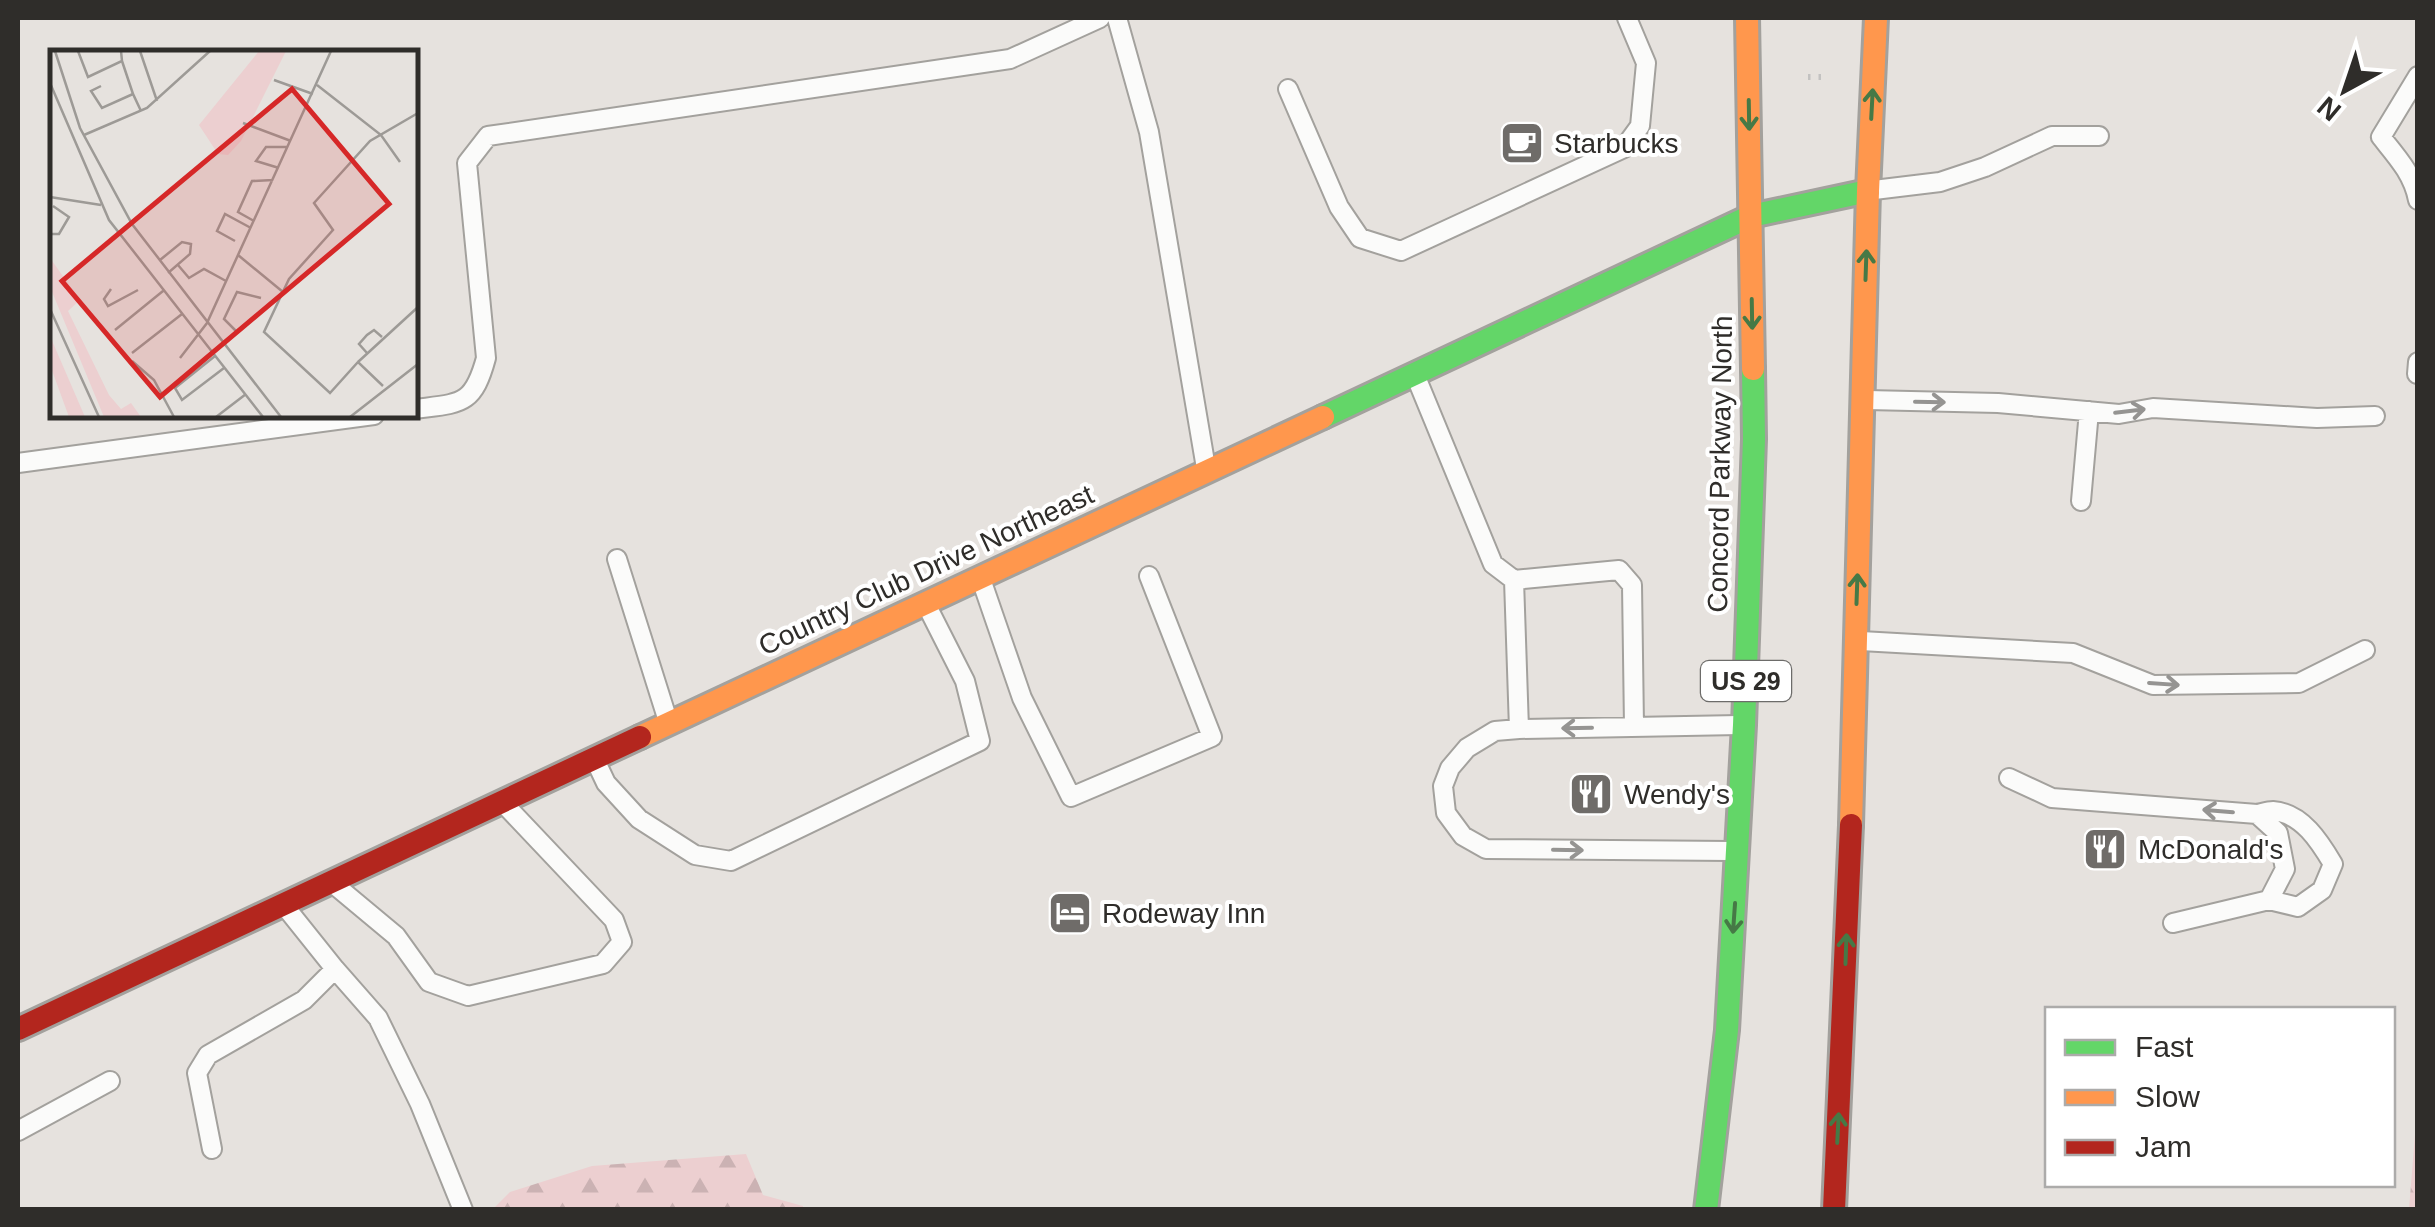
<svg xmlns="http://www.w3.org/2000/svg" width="2435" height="1227" font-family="Arial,sans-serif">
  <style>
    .forest { fill: url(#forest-firs) }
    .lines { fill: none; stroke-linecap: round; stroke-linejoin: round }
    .lane-casing { stroke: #a3a19d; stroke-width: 22 }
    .fast-casing { stroke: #a3a19d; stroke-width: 28 }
    .slow-casing { stroke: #a3a19d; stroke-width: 28 }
    .jam-casing { stroke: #a3a19d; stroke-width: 28 }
    .path { stroke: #c3c2c1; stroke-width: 6; stroke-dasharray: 2.5 8; stroke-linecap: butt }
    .lane { stroke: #fbfbfa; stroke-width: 18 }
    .fast { stroke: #63d668; stroke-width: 22 }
    .slow { stroke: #ff974d; stroke-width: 22 }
    .jam { stroke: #b3261e; stroke-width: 22 }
    .oneway { stroke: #467946 }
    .oneway2 { stroke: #959492 }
    .labels { text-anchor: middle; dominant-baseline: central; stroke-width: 8; stroke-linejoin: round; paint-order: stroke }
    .shield { fill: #fff; stroke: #6d6c6a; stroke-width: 2.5 }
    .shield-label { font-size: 25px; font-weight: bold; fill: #2f2d2a }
    .poi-label { font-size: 28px; fill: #2f2d2a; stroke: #fff; text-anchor: start }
    .street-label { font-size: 28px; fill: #2f2d2a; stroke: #fff }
    .inset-road { fill: none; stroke: #9d9a96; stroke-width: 2.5 }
    .view { fill: #d62828; fill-opacity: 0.15; stroke: #d62828; stroke-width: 5 }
    .inset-edge { fill: none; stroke: #2f2d2a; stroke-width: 5 }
  </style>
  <defs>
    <pattern id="forest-firs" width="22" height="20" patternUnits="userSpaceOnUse" patternTransform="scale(2.5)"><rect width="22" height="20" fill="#eccfd0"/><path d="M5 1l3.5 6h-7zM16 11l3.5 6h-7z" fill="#cbb2b3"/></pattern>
  </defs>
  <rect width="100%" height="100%" fill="#e6e2de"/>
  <path class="forest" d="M2417,1110V1209H2409Z
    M746,1154L763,1195L803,1206V1209H493L510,1192L592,1166Z"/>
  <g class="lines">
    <g class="lane-casing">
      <path id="lane" d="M1117,18L1149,132L1206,468
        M2418,76L2381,137C2397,157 2413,174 2418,200
        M1288,89L1339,207L1360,238L1401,251L1624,148L1640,126L1646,63L1627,18
        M1874,190L1940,182L1985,167L2052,136H2099
        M2417,374L2418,362
        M1416,377L1493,564L1514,580L1619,570L1632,585L1634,726
        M1867,400L1998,403L2119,414L2153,408L2317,418L2375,416
        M415,409C461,403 473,406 486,358L467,163L488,136L1010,59L1100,18
        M18,463L374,415
        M2081,501L2089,411
        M617,559L668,721
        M1514,580L1519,729
        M982,582L1022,698L1071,797L1212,737L1149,576
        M1861,641L2073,653L2153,685L2299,683L2365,650
        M597,764L606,783L639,819L695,855L731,861L980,741L965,681L928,608
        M2009,778L2052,798L2257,814L2278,833L2285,869L2269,900L2173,923
        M2257,814C2262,813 2268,811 2273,811C2302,813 2320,842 2333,864L2322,890L2298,907L2269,900
        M1730,851L1486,849L1463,836L1446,813L1443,786L1450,768L1467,748L1495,731L1519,729L1739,725
        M336,886L396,936L429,982L468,996L603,964L622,942L614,920L506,806
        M287,909L335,969L378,1018L420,1104L463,1210
        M18,1131L110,1081
        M212,1149L197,1073L208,1055L304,1000L335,969"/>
    </g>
    <g class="fast-casing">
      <path id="fast" d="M1323,417L1751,216L1868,191
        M1706,1210L1727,1030L1744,725L1754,439L1753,369"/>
    </g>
    <g class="slow-casing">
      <path id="slow" d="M1747,18L1753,369
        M640,737L1323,417
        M1851,825L1868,191L1876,18"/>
    </g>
    <g class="jam-casing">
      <path id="jam" d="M18,1029L640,737
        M1834,1210L1851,825"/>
    </g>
    <path class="path" d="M1808,77H1826"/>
    <use href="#lane" class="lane"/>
    <use href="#fast" class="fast"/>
    <use href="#slow" class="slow"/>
    <use href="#jam" class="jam"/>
  </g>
  <defs><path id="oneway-shaft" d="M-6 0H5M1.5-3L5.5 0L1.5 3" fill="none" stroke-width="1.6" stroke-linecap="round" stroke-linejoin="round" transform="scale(2.5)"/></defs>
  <g class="oneway">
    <use href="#oneway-shaft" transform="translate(1872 104) rotate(-87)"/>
    <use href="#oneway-shaft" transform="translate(1749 115) rotate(89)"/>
    <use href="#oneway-shaft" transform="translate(1866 265) rotate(-88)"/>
    <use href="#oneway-shaft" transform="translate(1752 314) rotate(89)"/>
    <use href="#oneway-shaft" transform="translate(1857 589) rotate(-88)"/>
    <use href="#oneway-shaft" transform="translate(1734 918) rotate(94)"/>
    <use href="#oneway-shaft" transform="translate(1846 949) rotate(-88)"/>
    <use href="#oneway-shaft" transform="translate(1838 1128) rotate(-87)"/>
  </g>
  <g class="oneway2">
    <use href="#oneway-shaft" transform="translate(1930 402) rotate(1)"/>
    <use href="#oneway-shaft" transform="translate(2130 411) rotate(-7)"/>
    <use href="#oneway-shaft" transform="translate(2164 684) rotate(4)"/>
    <use href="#oneway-shaft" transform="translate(1577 728) rotate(179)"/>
    <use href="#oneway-shaft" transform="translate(2218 811) rotate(-175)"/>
    <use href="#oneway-shaft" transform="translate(1568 850) rotate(1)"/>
  </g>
  <defs>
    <g id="cafe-square" transform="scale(2.25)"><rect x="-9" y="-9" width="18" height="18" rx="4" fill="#6f6c69" stroke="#fff"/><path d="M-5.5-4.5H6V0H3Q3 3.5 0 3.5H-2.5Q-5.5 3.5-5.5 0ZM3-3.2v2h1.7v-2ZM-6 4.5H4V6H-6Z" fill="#fff"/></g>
    <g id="restaurant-square" transform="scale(2.25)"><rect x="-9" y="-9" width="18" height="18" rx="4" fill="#6f6c69" stroke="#fff"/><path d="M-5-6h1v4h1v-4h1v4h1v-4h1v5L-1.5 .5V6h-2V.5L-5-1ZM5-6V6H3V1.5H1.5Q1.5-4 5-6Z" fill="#fff"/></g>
    <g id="hotel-square" transform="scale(2.25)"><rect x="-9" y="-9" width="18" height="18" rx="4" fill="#6f6c69" stroke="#fff"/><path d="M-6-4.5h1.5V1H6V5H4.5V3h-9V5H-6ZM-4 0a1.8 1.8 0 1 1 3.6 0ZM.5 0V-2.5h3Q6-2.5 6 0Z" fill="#fff"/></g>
  </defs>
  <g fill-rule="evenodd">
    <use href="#cafe-square" x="1522" y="143"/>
    <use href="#restaurant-square" x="1591" y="794"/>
    <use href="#restaurant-square" x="2105" y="849"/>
    <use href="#hotel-square" x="1070" y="913"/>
  </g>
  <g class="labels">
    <rect class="shield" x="1701" y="661" width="90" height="40" rx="8"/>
    <g class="shield-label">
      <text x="1746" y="681">US 29</text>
    </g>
    <g class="poi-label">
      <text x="1554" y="143">Starbucks</text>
      <text x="1624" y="794">Wendy's</text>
      <text x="2138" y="849">McDonald's</text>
      <text x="1102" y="913">Rodeway Inn</text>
    </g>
    <g class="street-label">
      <text transform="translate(1720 464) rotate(-89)">Concord Parkway North</text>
      <text transform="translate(926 570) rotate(-25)">Country Club Drive Northeast</text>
    </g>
  </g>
  <g transform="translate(50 50)">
    <rect width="368" height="368" fill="#e6e2de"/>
    <path d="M0,286L35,367H19L0,315Z" fill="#eccfd0"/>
    <path d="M209,1H236L191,91L178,105L168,104L149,75ZM0,208L30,250L18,261L59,345L71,359L81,353L91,367H54L0,237Z" fill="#eccfd0"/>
    <path class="inset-road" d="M5,1L30,78L82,174L231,367M28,1L38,27L72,11L71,1M90,1L107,51M72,11L83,44M224,30L263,44M0,33L59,170L213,367M267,35L331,85L350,112M51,36L41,41L52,58L83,44L91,61M193,73L241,91M34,85L97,58L160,1M229,118L206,111L216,97H238M0,147L51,155M204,171L188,162L202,131L223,130M0,184H9L19,167L3,156M185,191L167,181L175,164L201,178M188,205L233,242M110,210L132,192L141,194L140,204L118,223M128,215L139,228L154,219L176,231M61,239L54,249L58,256L88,240M0,259L49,367M65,280L113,241M188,283L174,269L187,242L211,248M82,303L132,264M317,303L309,294L317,285L324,280L332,287M165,306L125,338L132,350L174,318M130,308L157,273L281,1M82,311L104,330L124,367M308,312L368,257M333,336L308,312L280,343L214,282L239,229L283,180L264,153L320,91L368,63M166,367L196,344M300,367L368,314"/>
    <path class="view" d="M242,39L339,154L110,347L12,231Z"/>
    <rect width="368" height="368" class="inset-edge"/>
  </g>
  <rect width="2435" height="1227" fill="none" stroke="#2f2d2a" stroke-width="40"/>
  <rect x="2045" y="1007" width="350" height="180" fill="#ffffff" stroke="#acabaa" stroke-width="2.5"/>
  <rect x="2065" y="1040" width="50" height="15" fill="#63d668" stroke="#acabaa" stroke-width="2.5"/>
  <text x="2135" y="1057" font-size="30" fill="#2f2d2a">Fast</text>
  <rect x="2065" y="1090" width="50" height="15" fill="#ff974d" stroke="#acabaa" stroke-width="2.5"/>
  <text x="2135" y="1107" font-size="30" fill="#2f2d2a">Slow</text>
  <rect x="2065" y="1140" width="50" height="15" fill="#b3261e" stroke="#acabaa" stroke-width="2.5"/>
  <text x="2135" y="1157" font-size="30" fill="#2f2d2a">Jam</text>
  <g transform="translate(2345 90) rotate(220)" stroke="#ffffff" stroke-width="8" paint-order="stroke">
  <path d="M0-8L18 38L0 25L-18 38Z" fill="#2f2d2a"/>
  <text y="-15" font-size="28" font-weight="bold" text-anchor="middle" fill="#2f2d2a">N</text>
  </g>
</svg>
